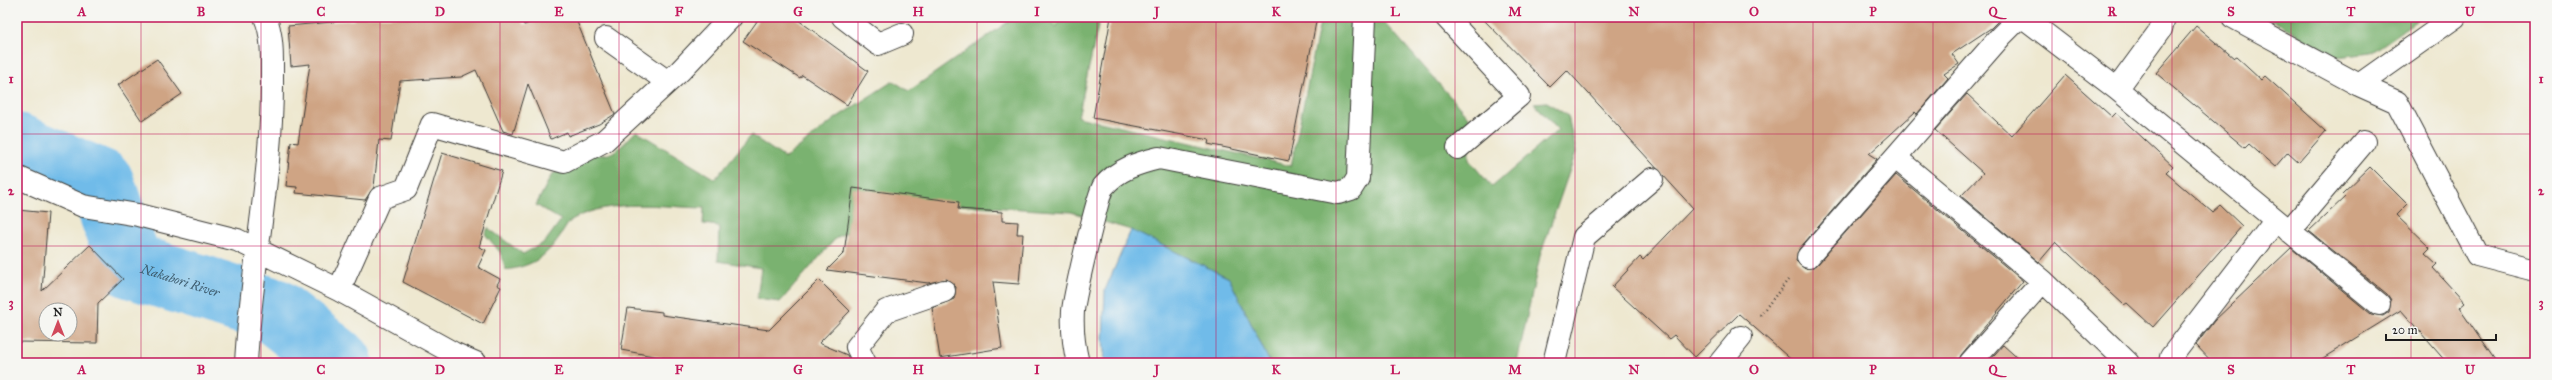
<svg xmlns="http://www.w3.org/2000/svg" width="2552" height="380" font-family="'IM FELL Great Primer',serif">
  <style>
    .green { fill: #98cf81; stroke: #5a764e }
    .forest { fill: #7ab26f; stroke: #4b6746 }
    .water { fill: #70bbe9; stroke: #466c82 }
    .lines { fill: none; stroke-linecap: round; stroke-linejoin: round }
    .river { stroke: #70bbe9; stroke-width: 66 }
    .building { fill: #cfa484; fill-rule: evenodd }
    .service-casing { stroke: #3c3b37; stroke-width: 24 }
    .minor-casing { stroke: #3c3b37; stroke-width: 24 }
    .path { stroke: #3c3b37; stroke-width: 2.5; stroke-dasharray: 1 3; stroke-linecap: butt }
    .service { stroke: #fff; stroke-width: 22 }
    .minor { stroke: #fff; stroke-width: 22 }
    .grid { fill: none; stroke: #c2185b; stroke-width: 1; stroke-opacity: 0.55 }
    .labels { text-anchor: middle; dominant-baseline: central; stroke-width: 4; stroke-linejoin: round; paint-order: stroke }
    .water-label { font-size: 13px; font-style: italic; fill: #3e5c6e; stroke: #f6f6f2 }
    .neatline { fill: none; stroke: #c2185b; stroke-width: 1.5 }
    .grid-label { font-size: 13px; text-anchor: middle; font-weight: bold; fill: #c2185b }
  </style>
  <rect width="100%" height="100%" fill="#f6f6f2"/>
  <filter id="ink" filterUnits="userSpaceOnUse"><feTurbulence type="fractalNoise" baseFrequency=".025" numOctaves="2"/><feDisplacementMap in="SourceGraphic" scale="8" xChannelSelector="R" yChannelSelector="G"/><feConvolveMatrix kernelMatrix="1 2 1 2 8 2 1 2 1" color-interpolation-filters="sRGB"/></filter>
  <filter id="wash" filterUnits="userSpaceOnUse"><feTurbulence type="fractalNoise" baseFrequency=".012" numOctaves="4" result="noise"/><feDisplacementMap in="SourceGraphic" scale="16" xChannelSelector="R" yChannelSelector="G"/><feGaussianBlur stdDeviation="0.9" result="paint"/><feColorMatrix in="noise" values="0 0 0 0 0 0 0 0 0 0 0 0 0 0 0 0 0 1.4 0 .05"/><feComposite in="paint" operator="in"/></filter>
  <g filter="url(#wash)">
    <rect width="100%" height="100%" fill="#eee8d0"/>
    <path class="green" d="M1041,17H1056L1061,22L1056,29Z"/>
    <path class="forest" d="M1015,17H1041L1056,28L1064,17H1100L1078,117L1291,166L1321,17H1380L1468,117L1469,160L1492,187L1558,130L1534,103L1547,102L1568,116L1576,152L1540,256L1517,363H1270L1229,278L1131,230L1071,212L957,205L858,226L836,238L780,302L757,299L761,268L718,261L719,226L703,224L704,208C663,207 611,198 573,219C568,222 564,231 560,236C545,258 532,266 506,270L500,252L485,234L488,228L523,254L545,242L561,220L536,205L551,176L582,151C611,161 617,151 636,131L715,179L751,135L785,158L836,118L893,81L909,91Z
      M2267,17H2423L2371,53L2338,57Z"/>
    <path class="water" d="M1131,230L1229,278L1270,363H1105L1103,340L1105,290Z"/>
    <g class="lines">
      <path class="river" id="s1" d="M17,146L101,182L130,265L274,311L340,363"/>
    </g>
    <g id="blocks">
      <path class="building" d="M354,17H520L524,25L546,17H575L615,114L599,124L568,136L567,132L551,139L528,84L513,134L503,131L476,70L461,77L400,81L391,141L379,140L374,187L365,200L296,193L297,187L286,186L291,142L298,143L310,64L291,66L288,26L354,20Z
        M760,17H794L868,71L847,105L802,75L800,78L743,41Z
        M1111,17H1317L1289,161L1208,144L1209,140L1093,118Z
        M1481,17H2002L1991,28L1952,54L1959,64L1944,74L1948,78L1917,114L1915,112L1869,154L1877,159L1799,249L1796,261L1805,269L1817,265L1896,175L2023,281L1961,355L1958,363H1795L1739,314L1695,357L1674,335L1669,339L1612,287L1640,257L1643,260L1693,208L1567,70L1550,87Z
        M2196,26L2234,58L2236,57L2261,80L2265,76L2326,131L2299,162L2288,152L2275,167L2249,144L2245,148L2156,73Z
        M157,59L182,94L142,121L118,85Z
        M2065,75L2112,117L2116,113L2173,166L2166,173L2212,212L2220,205L2242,226L2153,327L2127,303L2124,305L2056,242L2039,262L1961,196L1983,173L1935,130L1967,94L2012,136Z
        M442,153L502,171L479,247L486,250L478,267L500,279L497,285L501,287L483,324L403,282Z
        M2370,167L2407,204L2396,215L2430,248L2425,253L2437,264L2433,268L2465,303L2459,308L2497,363H2447L2401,310L2315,363H2213L2196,345L2214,321L2291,248L2371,314L2383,316L2389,312L2391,300L2387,294L2309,231L2345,197L2342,194Z
        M853,188L959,202L958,209L1002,212V221L1018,222L1017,234H1023L1019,284L993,282L1002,348L940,358L932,308L954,299L956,287L947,279L928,283L827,270L844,253Z
        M17,210L48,213L42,291L90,245L123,279L98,303L97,343L17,342ZM46,310H70V334H46Z
        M819,280L850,311L819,343L847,355L851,363H691L621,350L628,308L662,312V315L769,330Z
        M2003,345L2023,363H1987Z"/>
    </g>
  </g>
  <g filter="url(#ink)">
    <use href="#blocks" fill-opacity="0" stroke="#3c3b37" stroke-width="1"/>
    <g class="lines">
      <g class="service-casing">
        <path id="service" d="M1446,17L1519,96L1458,148
          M865,363L857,347L886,311L944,291
          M1078,363C1074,347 1072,328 1073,311C1074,298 1098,193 1103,187C1118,169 1138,163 1159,158L1338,193L1351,189L1358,178L1365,17"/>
      </g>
      <g class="minor-casing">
        <path id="minor" d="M843,17L878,44L902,34
          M2023,17L2117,89
          M2164,17L2161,29L2117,89L2276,220L2171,357L2170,363
          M2233,17L2359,85L2397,102L2477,255L2531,269L2535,267
          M606,38L668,82
          M2359,85L2455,17
          M1896,158L2043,281L2128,363
          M17,177L83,206L138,215L237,240L339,290L453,353L476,363
          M2276,220L2379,304
          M2289,231L2364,142
          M1808,257L2001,36L2020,17
          M339,290L380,198L406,189L432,124L564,162L604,141L680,71L731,17
          M246,363C251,267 273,173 272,77C272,58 273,35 265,17
          M1554,363L1584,237L1652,179
          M1720,363L1741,337
          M1970,363L2043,281"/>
      </g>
      <path class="path" d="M1760,315L1788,280"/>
      <use href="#service" class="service"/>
      <use href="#minor" class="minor"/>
    </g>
  </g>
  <path class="grid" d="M141,17V363M261,17V363M380,17V363M500,17V363M619,17V363M739,17V363M858,17V363M977,17V363M1097,17V363M1216,17V363M1336,17V363M1455,17V363M1575,17V363M1694,17V363M1813,17V363M1933,17V363M2052,17V363M2172,17V363M2291,17V363M2411,17V363M17,134H2535M17,246H2535"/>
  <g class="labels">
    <g class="water-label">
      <text stroke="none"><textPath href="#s1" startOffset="232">Nakabori River</textPath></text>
    </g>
  </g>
  <rect width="2552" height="380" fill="none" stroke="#f6f6f2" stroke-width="44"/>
  <g transform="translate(58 322)"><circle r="19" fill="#f6f6f2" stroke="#9f9f9c"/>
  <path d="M0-3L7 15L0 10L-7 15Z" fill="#d1495b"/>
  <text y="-6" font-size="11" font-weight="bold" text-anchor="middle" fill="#1c1c1c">N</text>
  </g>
  <path d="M2386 334v6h110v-6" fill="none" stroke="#1c1c1c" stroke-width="2"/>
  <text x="2392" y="334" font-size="12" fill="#1c1c1c" stroke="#f6f6f2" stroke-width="3" paint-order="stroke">20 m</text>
  <rect x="22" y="22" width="2508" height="336" class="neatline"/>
  <g class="grid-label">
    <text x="82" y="16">A</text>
    <text x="201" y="16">B</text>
    <text x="321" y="16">C</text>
    <text x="440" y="16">D</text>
    <text x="559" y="16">E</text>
    <text x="679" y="16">F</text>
    <text x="798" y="16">G</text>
    <text x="918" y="16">H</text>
    <text x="1037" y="16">I</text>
    <text x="1157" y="16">J</text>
    <text x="1276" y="16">K</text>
    <text x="1395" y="16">L</text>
    <text x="1515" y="16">M</text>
    <text x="1634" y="16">N</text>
    <text x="1754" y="16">O</text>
    <text x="1873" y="16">P</text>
    <text x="1993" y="16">Q</text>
    <text x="2112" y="16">R</text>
    <text x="2231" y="16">S</text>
    <text x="2351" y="16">T</text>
    <text x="2470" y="16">U</text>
    <text x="11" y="83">1</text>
    <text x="2541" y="83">1</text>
    <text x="11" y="195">2</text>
    <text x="2541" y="195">2</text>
    <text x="11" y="307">3</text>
    <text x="2541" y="307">3</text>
    <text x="82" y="374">A</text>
    <text x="201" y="374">B</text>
    <text x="321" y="374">C</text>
    <text x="440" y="374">D</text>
    <text x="559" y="374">E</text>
    <text x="679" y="374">F</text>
    <text x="798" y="374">G</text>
    <text x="918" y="374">H</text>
    <text x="1037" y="374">I</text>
    <text x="1157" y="374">J</text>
    <text x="1276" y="374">K</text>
    <text x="1395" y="374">L</text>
    <text x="1515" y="374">M</text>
    <text x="1634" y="374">N</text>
    <text x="1754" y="374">O</text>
    <text x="1873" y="374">P</text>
    <text x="1993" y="374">Q</text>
    <text x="2112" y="374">R</text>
    <text x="2231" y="374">S</text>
    <text x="2351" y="374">T</text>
    <text x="2470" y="374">U</text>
  </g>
</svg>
